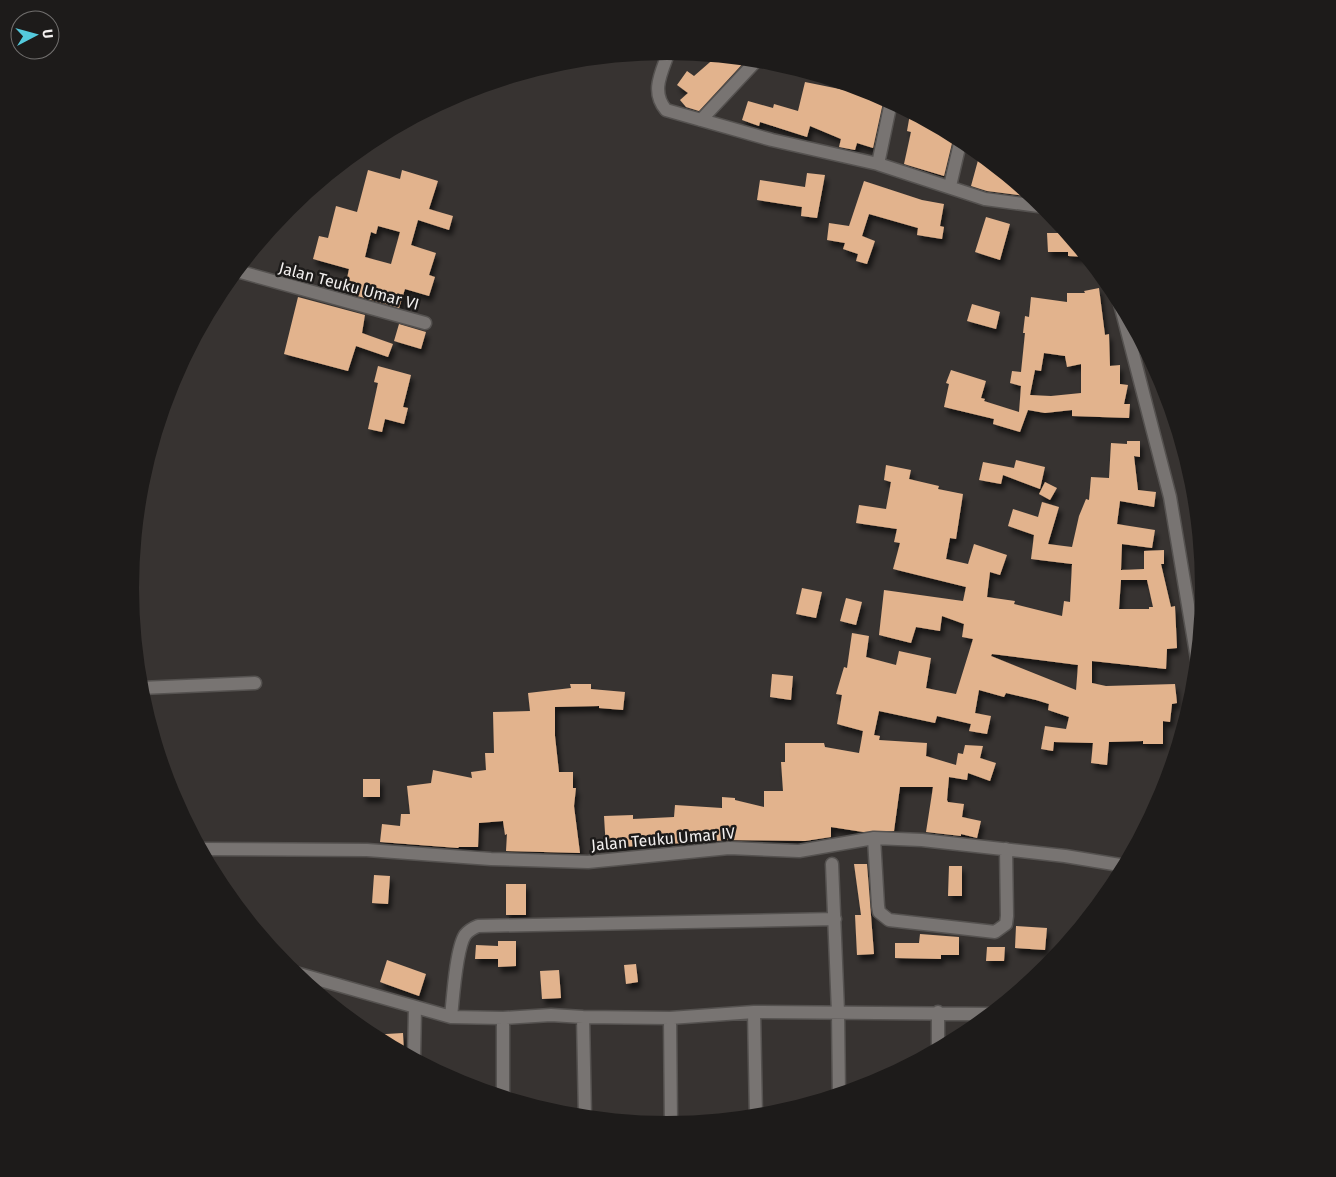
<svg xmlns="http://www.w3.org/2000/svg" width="1336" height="1177" font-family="'Fira Sans',sans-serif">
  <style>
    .building { fill: #e2b38d; fill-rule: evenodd; filter: url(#shadow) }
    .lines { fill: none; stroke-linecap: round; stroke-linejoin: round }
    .street-casing { stroke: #555250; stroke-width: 15 }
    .street { stroke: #787472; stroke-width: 12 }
    .labels { text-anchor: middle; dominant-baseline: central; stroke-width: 5; stroke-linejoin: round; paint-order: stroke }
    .street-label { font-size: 16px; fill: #f2efee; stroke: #1d1b1a }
  </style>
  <defs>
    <filter id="shadow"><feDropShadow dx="3" dy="5.5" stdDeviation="2.5" flood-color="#0009"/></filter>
  </defs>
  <rect width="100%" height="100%" fill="#373331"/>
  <path class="building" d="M717,56L747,59L699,111L686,107L680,100L688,93L677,85L687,71L694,76Z
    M805,82L884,98L873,148L857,143L855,150L839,147L841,139L810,126L807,137L760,122L759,126L742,120L748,101L773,108L774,104L798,111Z
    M910,114L916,115L954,135L944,176L904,164L911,132L907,131Z
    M980,153L1006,174L1034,197L987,191L971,186Z
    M368,170L400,179L402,170L438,181L429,209L453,216L449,230L418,220L411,245L436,253L429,275L435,277L429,296L405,289L399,308L344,292L349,269L313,259L319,236L328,238L336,206L357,212ZM378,226L400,232L391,264L365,257L371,232L376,234Z
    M807,173L825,175L817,218L801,216L802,207L757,200L760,180L805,187Z
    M864,181L922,200L944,204L940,226L944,227L942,239L917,235L918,228L869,214L862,236L875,241L867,264L856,261L858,254L843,249L845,243L827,240L829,223L849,226Z
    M986,217L1010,224L1000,260L975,252Z
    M1047,233H1065V237H1069V234L1088,257L1068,256V252H1048Z
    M1099,288L1105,335L1109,334L1110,366L1120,365V384L1128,385L1124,404H1130L1129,418L1072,416V410L1045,413L1028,410L1020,432L993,424L994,419L944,407L949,384L946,383L951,370L986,381L981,398L985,399L984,401L1019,412L1021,386L1010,383L1012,371L1021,372L1025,333H1023L1025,316L1029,317L1031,297L1067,302V293H1085L1084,291ZM1044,353L1065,356L1067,367L1081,364V393L1051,396L1030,395L1035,370L1041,371Z
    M298,297L365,315L362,333L393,344L388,357L356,346L348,371L284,354Z
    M972,304L1000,312L996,329L967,321Z
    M399,324L426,332L421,349L394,341Z
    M378,366L411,375L403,407L408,408L404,424L385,419L382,432L368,429L378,383L374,382Z
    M1127,441H1140V457L1134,456L1138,490L1156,492L1154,507L1120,501L1117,524L1155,530L1152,548L1122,544L1121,570L1144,569V551L1164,550V564H1161L1171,607L1175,606L1177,648L1167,649L1166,669L1092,661V683L1106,686L1175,684L1177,703L1172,704L1170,722L1163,721V744H1143V741L1109,742L1107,765L1091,763L1093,743L1054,742L1053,751L1041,749L1045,726L1066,729L1069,717L1048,710L1049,704L1036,700L1006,693L1004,697L979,690L975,713L991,716L987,734L969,731L971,724L937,716L935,723L879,711L874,735L880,736L879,740L927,743L926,756L956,765L958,753L963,754L965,745L983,746L980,758L996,763L990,781L968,773L967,780L949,777L947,800L948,802L964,804L962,817L981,821L977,838L961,834V836L926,832L933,787H900L894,831L863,832L831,827V837L805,841L728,840L606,848L604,816L633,815V819L674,817L675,805L722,808V797L735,798V800L764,807V791H783L781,762H785V743H824L825,747L859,753L863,731L837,724L842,695L836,694L844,667L847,668L852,633L869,636L866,657L896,665L899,651L931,658L926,688L956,694L973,639L962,637L964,624L942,616L940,631L916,627L911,643L879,635L884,590L963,601L966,587L893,569L900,543L894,542L897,529L856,523L859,505L886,509L891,482L884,480L886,465L911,470L909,479L939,486L938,489L963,494L956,539L950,538L946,559L968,564L974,544L1007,555L1000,575L990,572L987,597L1015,601L1014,604L1062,616L1064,601L1070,602L1072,564L1031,559L1034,535L1008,526L1013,509L1038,517L1042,502L1059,507L1048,544L1072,547L1079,516L1086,499L1089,500L1091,477L1109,478L1111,443L1127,444ZM1121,580H1147L1153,607H1149V609H1119ZM992,654L1078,665L1076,690L991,656Z
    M1016,460L1045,467L1040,489L1003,475L1001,484L979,480L983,462L1014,468Z
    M1045,482L1057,488L1050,500L1039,494Z
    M802,588L822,592L816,618L796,614Z
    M846,598L862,602L856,625L840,621Z
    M772,674L793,676L791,700L770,697Z
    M570,684H591V689L625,692L623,710L599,708V706L555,707V736L559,772H573V788H576L574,806L580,853L506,851L507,834L505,835L503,821L479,823L478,847H459L458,848L380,842L382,824L400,826L401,814H410L407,786L431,783L433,770L472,778L471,772L486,770L485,753H494L493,712L530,711L528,693L571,688Z
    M363,779H380V797H363Z
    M854,864H867L874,954L857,955L855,915H861Z
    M949,866H962V896H948Z
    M374,875L390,876L388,904L372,903Z
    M506,884H526V915H506Z
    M1016,926L1047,928L1045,950L1015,948Z
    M920,934L959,937V955H941V959L895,958V943H919Z
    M498,941H516V966L498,967V959H475L476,945L498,946Z
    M987,947H1005L1004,961H986Z
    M387,960L426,974L419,996L380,982Z
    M636,964L638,982L626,984L624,965Z
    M559,970L561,998L542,999L540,971Z
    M403,1033L404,1054L369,1035Z"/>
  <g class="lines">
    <g class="street-casing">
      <path id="street" d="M669,51C662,72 650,91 666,110L772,140L878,164L985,199L1046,207
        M701,120L757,60
        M878,164L891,102
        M950,186L961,139
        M237,271L425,323
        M1118,296L1170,497L1198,665
        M141,688L255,683
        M874,838L878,906L879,912L889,920L995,932L1006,924L1007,916L1006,849
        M201,849L367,850L491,859L588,862L729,848L799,851L874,838L922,840L1065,856L1126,866
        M832,864L838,1012L839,1095
        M292,972L451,1017L503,1018L551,1015L583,1017L670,1018L754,1012L993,1014
        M754,1012L756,1117
        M451,1017C453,998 456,949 465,935C469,930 473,928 478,926L835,919
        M583,1017L585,1118
        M670,1018L671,1125
        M938,1051V1012
        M414,1059L415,1008
        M503,1097V1018"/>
    </g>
    <use href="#street" class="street"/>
  </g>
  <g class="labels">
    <g class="street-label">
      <text transform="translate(349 286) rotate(15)">Jalan Teuku Umar VI</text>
      <text transform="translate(663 839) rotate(-5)">Jalan Teuku Umar IV</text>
    </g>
  </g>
  <path d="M0 0H1336V1177H0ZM139 588a528 528 0 1 1 1056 0a528 528 0 1 1-1056 0Z" fill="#1d1b1a" fill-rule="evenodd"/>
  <g transform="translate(35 35) rotate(84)"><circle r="24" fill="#1d1b1a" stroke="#72706f"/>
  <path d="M0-4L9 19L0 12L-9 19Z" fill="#54cadd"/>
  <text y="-8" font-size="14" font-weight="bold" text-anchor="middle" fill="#f2efee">U</text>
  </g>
</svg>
